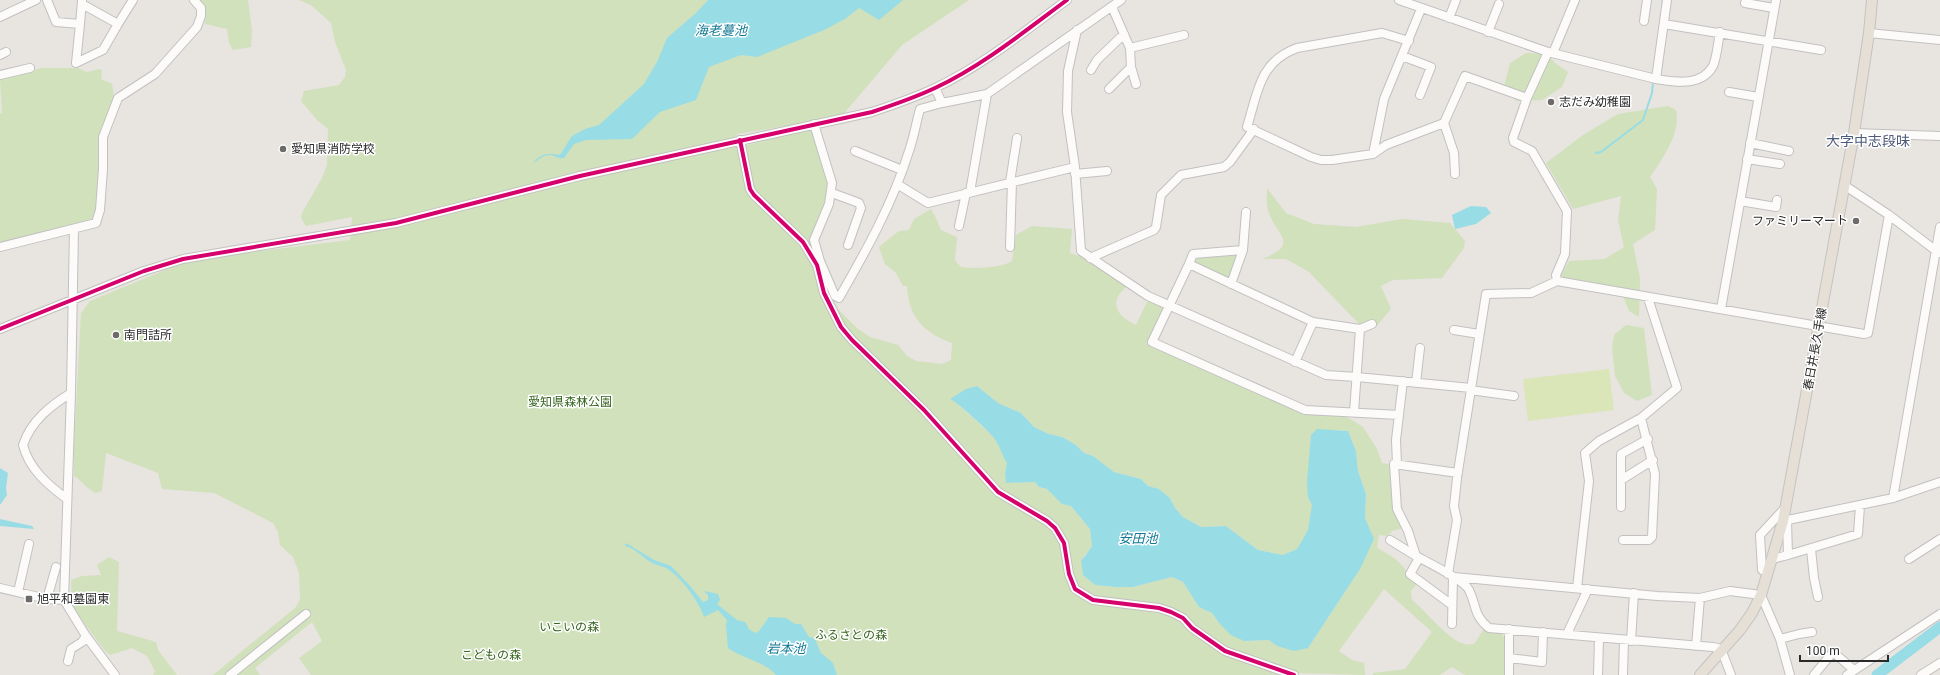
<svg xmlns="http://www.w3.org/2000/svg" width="1940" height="675" font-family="Roboto,'Noto Sans JP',sans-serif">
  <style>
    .green { fill: #d0e1bb; fill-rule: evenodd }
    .pitch { fill: #dae5b8 }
    .water { fill: #98dce6 }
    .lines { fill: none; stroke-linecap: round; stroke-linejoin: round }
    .stream { stroke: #98dce6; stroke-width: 2 }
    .river { stroke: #98dce6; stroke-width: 11 }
    .minor-casing { stroke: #c2c1c1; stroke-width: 10 }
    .major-casing { stroke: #c4c3c1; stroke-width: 12 }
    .minor { stroke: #fcfbfa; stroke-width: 8 }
    .major { stroke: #e5dfd5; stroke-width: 10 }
    .cycleway-casing { stroke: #fff; stroke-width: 6 }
    .cycleway { stroke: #d6006c; stroke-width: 4 }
    .poi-dot { fill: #6c6b6a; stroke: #fff; stroke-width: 1.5 }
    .labels { text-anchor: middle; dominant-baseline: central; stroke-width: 3; stroke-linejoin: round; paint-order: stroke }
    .poi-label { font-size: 12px; fill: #2a2a2a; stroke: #fff; text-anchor: start }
    .street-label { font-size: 12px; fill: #2a2a2a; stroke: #fff }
    .park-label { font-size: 12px; fill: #35641d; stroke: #fff }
    .water-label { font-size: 13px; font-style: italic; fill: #147994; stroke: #fff }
    .quarter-label { font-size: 14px; fill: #4d5a79; stroke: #fff }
  </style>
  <rect width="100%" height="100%" fill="#e8e4e0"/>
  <path class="green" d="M199,0H248L252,31L251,47L233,50L229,43L227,29L205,24C206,16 208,5 199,0Z
    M299,0H969L902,45L841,117L737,134V145L749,193L755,202L792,234L816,266L835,321L959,452L996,494L1045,522L1055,531L1063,550L1073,591L1126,608L1174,616L1225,654L1252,666L1281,675H311L299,658L322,641L312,622L255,668L260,675H213L295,608L300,600L299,573L293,557L280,545L278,532L273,523L214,493L162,489L158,473L106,453L102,491L96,493C85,488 84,482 74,476V445L81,313L90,301L182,263L220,256L350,240L352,217L306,226L301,218L302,213L322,178L327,165L328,129L318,121L301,101L304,91L339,85L345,77L346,70L335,42L331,23L311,5Z
    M1526,53L1547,54L1556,64L1568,72L1562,87L1542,100L1516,101L1504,86L1510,63Z
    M41,68H78L87,72L100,69L102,71L101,79L112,84L115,104L102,137L95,222L0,247V113L2,114L0,79Z
    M1668,106L1676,110C1681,133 1663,158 1650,177L1657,189L1655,230L1633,244L1640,278L1639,317L1629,311L1620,289L1560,278L1569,261L1605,259L1624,247L1618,220L1621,196L1573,209L1546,163L1583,135L1618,114Z
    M811,128L815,132L829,177L830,196L812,237L817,255L756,192L751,182L744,146Z
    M1267,188L1286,213L1314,224L1356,227L1402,219L1450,223L1465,241L1464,248L1442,278L1393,280L1381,286L1391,309L1376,327L1360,325L1309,272L1286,259H1262C1302,243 1275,236 1268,210C1266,203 1267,195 1267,188Z
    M931,209L936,218L941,230L957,237L955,260L961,267C974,269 1002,268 1012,261L1016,235L1032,226L1072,229L1070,253L1100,263L1124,278L1126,287C1108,303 1117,316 1136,325L1148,300L1163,306L1164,309L1149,343L1305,413L1345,416L1355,422L1363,427L1377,449L1382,463L1392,465L1403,528L1392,531L1388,536L1379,535L1377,547C1383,552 1388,554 1394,558C1404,565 1409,576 1416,585L1411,591L1412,600C1425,610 1450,642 1465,644C1467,645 1471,644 1474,644L1484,629L1501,632L1505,640L1506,675H1465L1452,667L1440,675H1373V673L1405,669L1432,632L1384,589L1339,651L1352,660L1364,663L1365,675L1298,673L1226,649L1199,630L1184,616L1096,597L1079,588L1076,582L1065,538L1005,494L842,324L828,297L823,273L837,308L858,329L870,337L898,345L907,356L916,361L942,364L951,360L952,343C924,333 908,317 907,286H903L896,273L885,264L879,247L899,231L909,230L914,219ZM977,386L998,403L1021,413L1034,427L1049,434L1062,437L1076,445L1084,453L1093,456L1114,472L1141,479L1148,486L1159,489L1170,498L1175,508L1183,517L1201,527L1226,526L1258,550L1283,555L1297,549L1308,530L1312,516V505L1308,497L1311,435L1336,430L1348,431L1356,451L1358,471L1366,494L1365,518L1374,540L1344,593L1308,648L1277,646L1269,640L1244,641L1219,623L1212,613L1199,607L1183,582L1172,577L1133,587H1116L1095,585L1083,575L1081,560L1092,546L1090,529L1071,506L1062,503L1047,489L1039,487L1035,482L1006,483L1005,474L1007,463L1002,450L993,436L952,399L956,395Z
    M1240,252L1230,277L1227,278L1193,263L1194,259Z
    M1626,325L1644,328L1652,395L1637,401L1624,393L1615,376L1612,348L1614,335Z
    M109,557L119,562L117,631L156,642L158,650L177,675H153L155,671L147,656L132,648L110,655L105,651L72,607L71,580L82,576L101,575L97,565Z"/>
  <path class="pitch" d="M1609,369L1614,410L1528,421L1523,379Z"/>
  <path class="water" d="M708,0H903L879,20L859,8L845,19L824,30L757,57L741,55L709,67L696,100L660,112L632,139L586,140L574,144L564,158C558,159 556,156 551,155C543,154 539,160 533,163C541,153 548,153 560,155L572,136L585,129L599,125L644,84L657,62L667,38L696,13Z
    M1471,206L1486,207L1491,213L1476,224L1455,229L1452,215Z
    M977,386L998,403L1021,413L1034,427L1049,434L1062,437L1076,445L1084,453L1093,456L1114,472L1141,479L1148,486L1159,489L1170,498L1175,508L1183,517L1201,527L1226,526L1258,550L1283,555L1297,549L1308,530L1312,505L1308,497L1307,482L1311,435L1317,429L1348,431L1356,451L1358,471L1366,494L1365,518L1374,539L1360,569L1308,648L1294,651L1277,646L1269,640L1244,641L1231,635L1219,623L1212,613L1199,607L1183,582L1172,577L1133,587H1116L1095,585L1083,575L1081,560L1085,556L1092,546L1090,529L1071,506L1062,504L1047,489L1039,487L1035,482L1006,483L1005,474L1007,463C1002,455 1000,446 994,438C990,432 955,400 950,399L966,389Z
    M0,468L8,473L6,488L7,495L0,505Z
    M0,519L32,526L34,529L0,526Z
    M626,543L654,560L671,566L690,586L703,602L708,600V595L704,591L718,594L720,600L717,604L737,620L745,622L749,629L755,633L759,631L769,617L786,618L795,624H801L809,637L815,639L821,653L833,663L837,675H776C764,661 743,659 728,648L726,625L727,620L718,610L704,617C699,602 681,576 666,568C660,565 654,565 649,561C641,556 635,548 625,546Z"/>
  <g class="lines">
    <path class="stream" d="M1662,8L1663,0
      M1596,153L1601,152L1643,120L1652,93L1653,82"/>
    <path class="river" d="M1877,675L1940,627"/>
    <g class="minor-casing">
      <path id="minor" d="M47,0L56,22L80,24L82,1
        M1399,0L1548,52L1656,79L1667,0
        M1745,3L1774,8
        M1112,7L1130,48L1131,67L1136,84
        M0,17L36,0
        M1449,18L1456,0
        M1644,21L1647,0
        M80,24L76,63L103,50L118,24L82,4
        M118,24L133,0
        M1664,24L1821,50
        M1077,30L1068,71L1067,112L1075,167L1081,251L1148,296L1326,375L1357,377L1471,388
        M1488,32L1499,4
        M1869,33L1940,40
        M1409,41L1382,33L1297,48C1259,62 1258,92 1247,127L1311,157L1321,160H1332L1373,154L1386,145L1444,123L1465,76L1527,98
        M1130,48L1184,35
        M1548,52L1527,98L1513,138L1514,142L1532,151L1567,211L1565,254L1556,275L1557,281
        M1553,53L1575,0
        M0,55L6,52
        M1402,56L1431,67L1420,95
        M1091,70L1097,60L1124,34
        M0,75L30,68
        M1656,79C1676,82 1701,87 1713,66C1717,57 1718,42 1720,32
        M935,88L942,103L987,94L1121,0
        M1109,89L1131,67
        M1729,92L1758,97
        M1444,123L1454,153L1455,174
        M814,124L832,183L829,204L814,240L820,261L835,296L839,298C866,251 893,203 909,151C914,137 916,123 920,109L942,103
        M1854,133L1940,136
        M740,140L750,189L754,195L803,242L817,265L824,293L841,327L852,340L924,410L998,492L1047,521L1055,528L1064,543L1069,574L1075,589L1093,600L1159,608L1171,612L1183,618L1192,628L1225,651L1294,675
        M1750,143L1789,151
        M855,151L902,170
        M1373,154L1384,99L1421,9
        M1747,159L1780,164
        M1075,174L1107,171
        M1010,182L1017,138
        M897,184L928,203L1075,167
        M1844,185L1889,215L1939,253
        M970,192L987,94
        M832,193L859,203L861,208L848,245
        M1740,201L1776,207L1777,200
        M959,226L966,193
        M74,229L71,393L64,600L86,636L115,675
        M0,247L96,223L100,210L103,169V137L118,98L155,74L197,27L201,16V8L194,0
        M1010,247L1012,181
        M1090,258L1154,230L1156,227L1161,195L1181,175L1224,167L1230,162L1254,129
        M1189,264L1193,254L1243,250
        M1231,284L1243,250L1246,212
        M1721,309L1776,0
        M0,329L144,271L183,259L396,223L580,176L872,112C893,105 914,98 935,88C982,66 1025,31 1067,0
        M1360,329L1372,324
        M1454,330L1479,334
        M1295,362L1313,322
        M1416,383L1420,348
        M1470,390L1514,396
        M1354,412L1360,329L1313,322L1189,264L1152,342L1305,410L1399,415
        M1648,439L1621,454V480L1653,460
        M1397,464L1396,440L1403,381
        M1458,473L1394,464L1397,509L1408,531L1416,556C1427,562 1464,580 1469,590C1477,606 1473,615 1489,628L1713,647L1721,649L1731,675
        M1621,480V507
        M1893,498L1940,227
        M67,499C48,485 29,469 23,445C31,421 50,406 71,393
        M1783,521L1893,498L1940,482
        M1787,521L1788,555L1858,534L1860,506
        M1390,540L1416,556
        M1623,540H1649L1652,537L1655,474L1641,418
        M1811,549L1814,578L1818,597
        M1419,558L1410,574L1452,605
        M1772,559L1788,555
        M1909,559L1940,539
        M1768,572L1762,570L1760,535L1785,508
        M1448,574L1457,520L1454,506L1457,478L1486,294L1531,293L1557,281L1864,334L1868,333L1889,215
        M1454,577L1657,596L1700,598L1730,591L1761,595L1780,639L1790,675
        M0,588L47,599L64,600
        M1577,588L1589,481L1585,453L1599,441L1641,418L1677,388L1648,298
        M18,592L29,544
        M47,599L56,567
        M1452,624L1453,577
        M1567,634L1588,589
        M1780,639L1799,634L1812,632
        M1631,641L1634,593
        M1696,646L1700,598
        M1509,658L1542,662L1543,632
        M68,661L71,649L82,642L86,636
        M230,675L306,614
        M1509,675V629
        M1598,675L1599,638
        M1623,675L1624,640
        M1814,675L1833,652L1854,670
        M1847,675L1940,614
        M1921,675L1940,663"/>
    </g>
    <g class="major-casing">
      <path id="major" d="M1700,675L1740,630L1752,613L1761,595L1783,521L1854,133L1869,33L1872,0"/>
    </g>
    <use href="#minor" class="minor"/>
    <use href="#major" class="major"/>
    <g class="cycleway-casing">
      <path id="cycleway" d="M740,140L750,189L754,195L803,242L817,265L824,293L841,327L852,340L924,410L998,492L1047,521L1055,528L1064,543L1069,574L1075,589L1093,600L1159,608L1171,612L1183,618L1192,628L1225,651L1294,675
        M0,329L144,271L183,259L396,223L580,176L872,112C893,105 914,98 935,88C982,66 1025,31 1067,0"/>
    </g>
    <use href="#cycleway" class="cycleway"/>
  </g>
  <g class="poi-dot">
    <circle cx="1551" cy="102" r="4"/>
    <circle cx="283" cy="149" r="4"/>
    <circle cx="1856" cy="221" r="4"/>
    <circle cx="116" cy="335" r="4"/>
    <rect x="25" y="595" width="8" height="8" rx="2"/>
  </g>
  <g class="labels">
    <g class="poi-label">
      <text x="1559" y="102">志だみ幼稚園</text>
      <text x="291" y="149">愛知県消防学校</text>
      <text x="1848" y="221" text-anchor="end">ファミリーマート</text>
      <text x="124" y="335">南門詰所</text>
      <text x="37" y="599">旭平和墓園東</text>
    </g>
    <g class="street-label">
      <text transform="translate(1815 349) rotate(-80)">春日井長久手線</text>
    </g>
    <g class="park-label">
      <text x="570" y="402">愛知県森林公園</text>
      <text x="569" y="627">いこいの森</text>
      <text x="851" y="635">ふるさとの森</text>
      <text x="491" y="655">こどもの森</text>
    </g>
    <g class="water-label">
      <text x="721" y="30">海老蔓池</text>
      <text x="1138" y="538">安田池</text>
      <text x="786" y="648">岩本池</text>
    </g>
    <g class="quarter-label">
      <text x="1868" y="141">大字中志段味</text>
    </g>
  </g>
  <path d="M1800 655v6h88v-6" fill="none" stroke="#2a2a2a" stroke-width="2"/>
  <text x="1806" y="655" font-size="12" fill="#2a2a2a" stroke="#ffffff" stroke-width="3" paint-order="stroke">100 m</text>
</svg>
